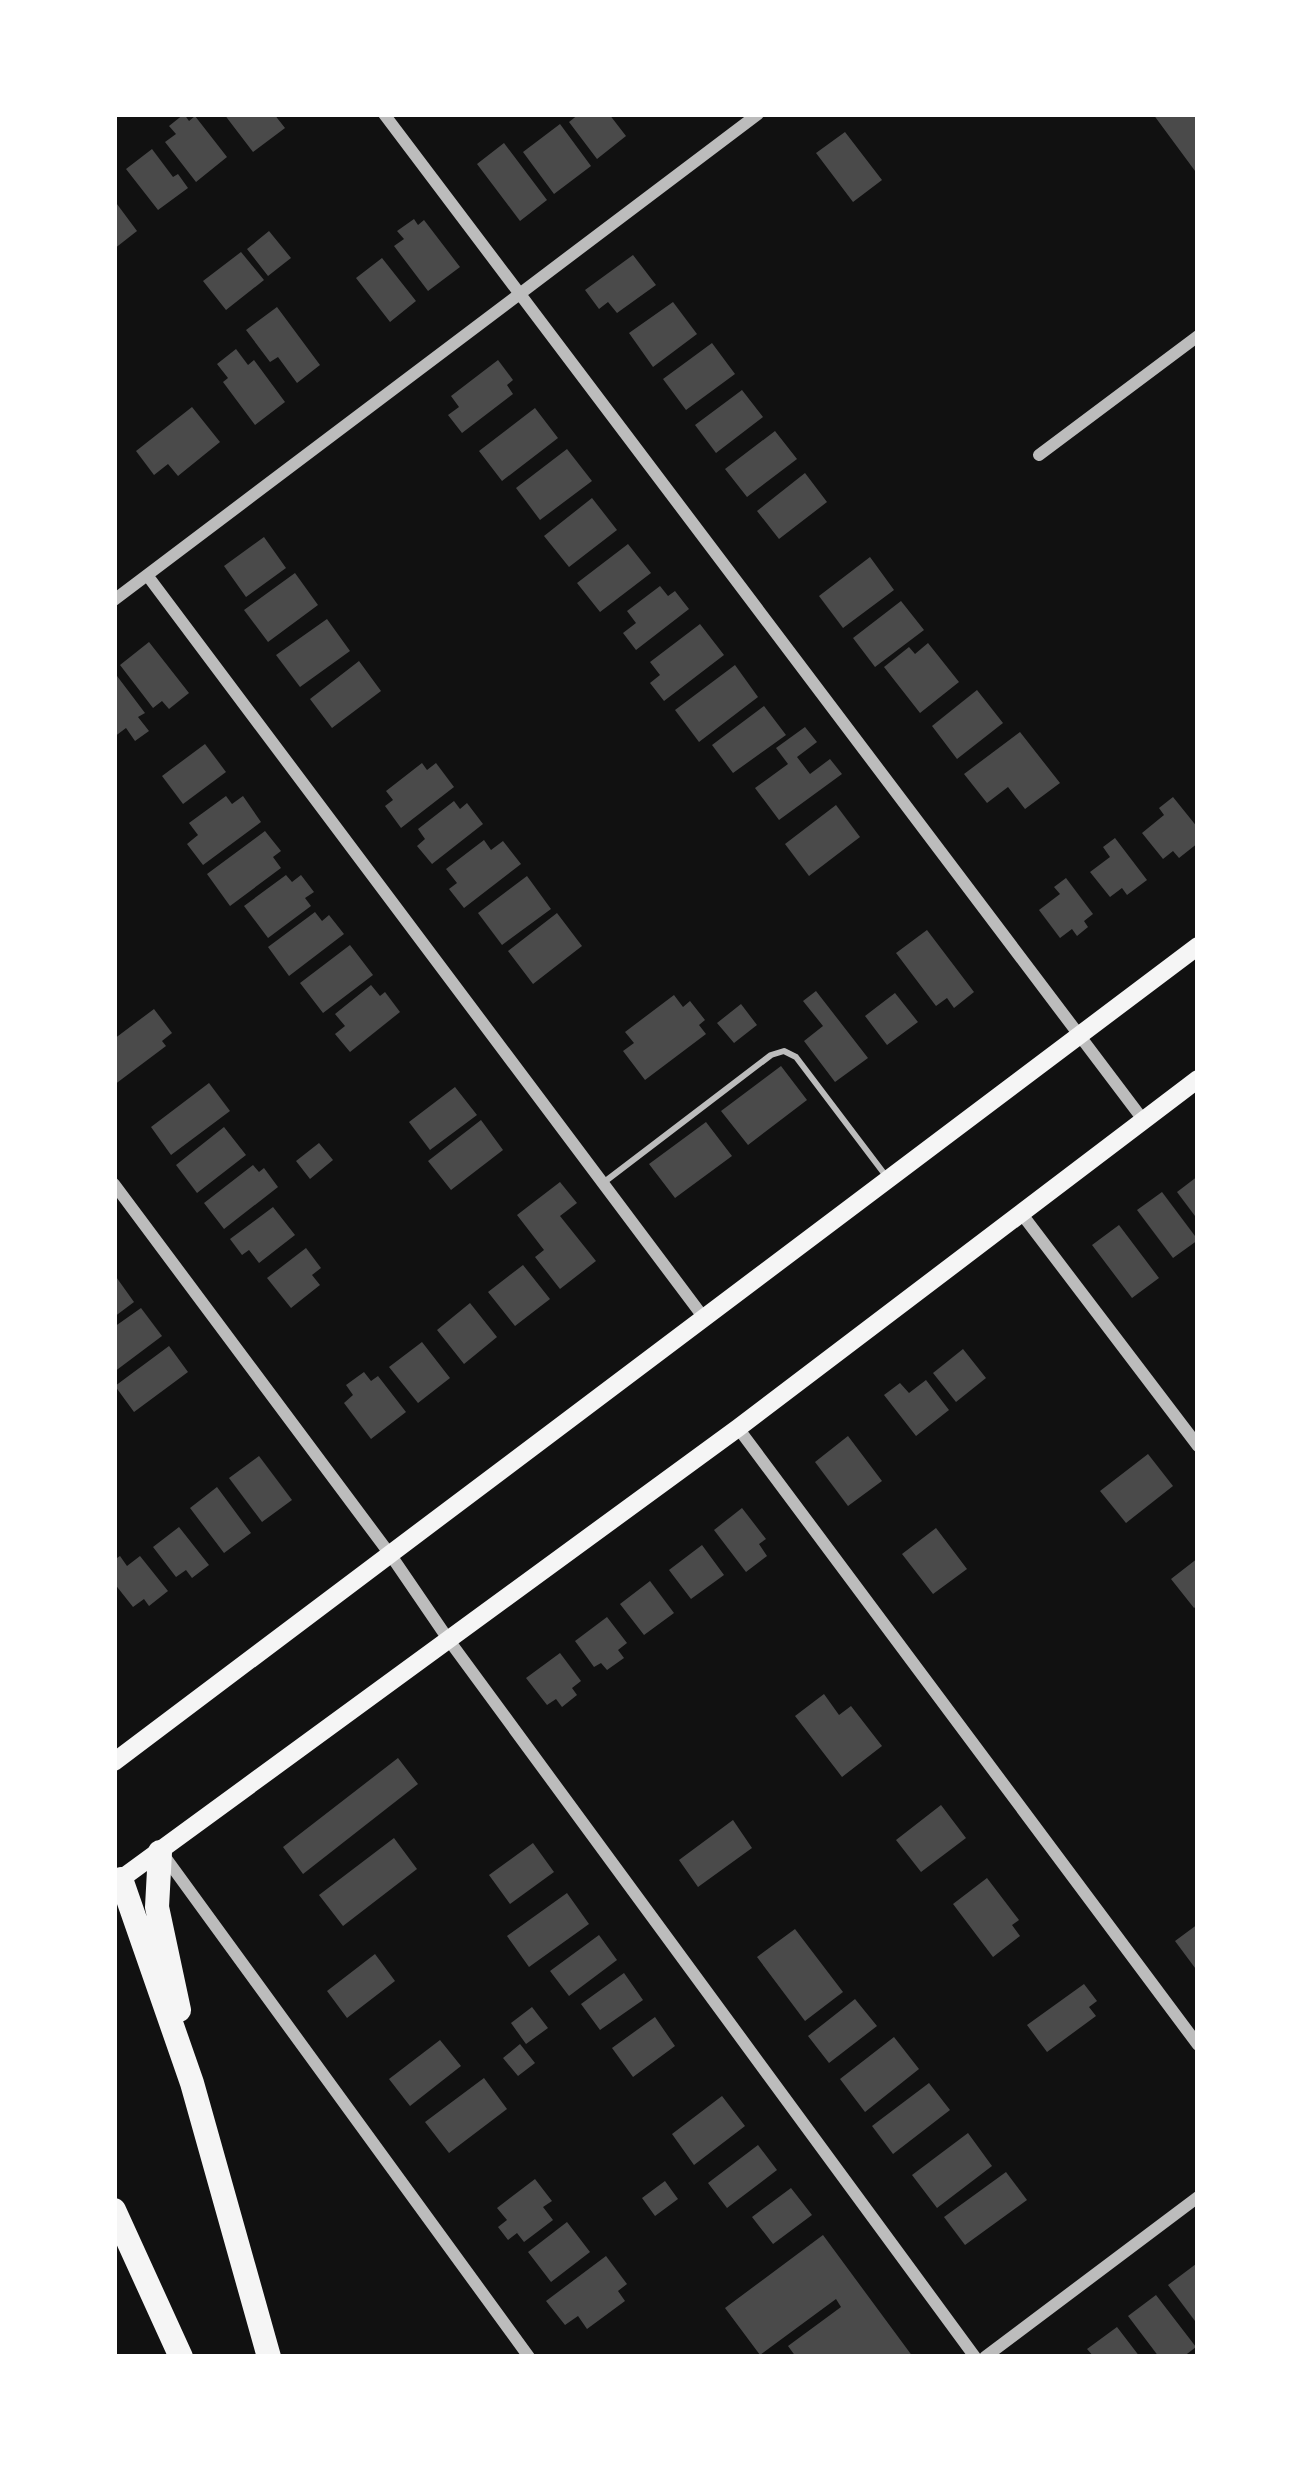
<svg xmlns="http://www.w3.org/2000/svg" width="1312" height="2471" font-family="Poppins,sans-serif">
  <style>
    .building { fill: #4a4a4a }
    .lines { fill: none; stroke-linecap: round; stroke-linejoin: round }
    .service { stroke: #bcbcbc; stroke-width: 6 }
    .minor { stroke: #bcbcbc; stroke-width: 12 }
    .secondary { stroke: #f5f5f5; stroke-width: 18 }
    .motorway { stroke: #f5f5f5; stroke-width: 24 }
  </style>
  <rect width="100%" height="100%" fill="#111"/>
  <path class="building" d="M184,114L189,121L195,116L227,157L196,182L165,142L176,134L169,126Z
    M224,114H274L285,128L253,152Z
    M579,114H609L626,136L597,159L569,122Z
    M1153,114H1198V175Z
    M560,124L591,166L554,194L523,152Z
    M845,132L882,180L853,202L816,153Z
    M504,143L547,200L520,221L477,164Z
    M152,149L173,177L178,174L188,188L158,210L126,169Z
    M114,200L137,231L114,249Z
    M414,219L418,225L424,220L460,267L428,291L394,246L404,239L397,231Z
    M269,231L291,258L268,276L247,249Z
    M241,252L264,280L226,310L203,281Z
    M633,255L656,285L617,313L608,302L599,309L585,290Z
    M382,258L416,301L390,322L356,278Z
    M673,302L697,334L653,367L629,333Z
    M277,307L320,365L297,383L278,357L270,362L246,330Z
    M712,343L735,374L686,410L663,379Z
    M236,349L248,365L254,360L285,402L255,425L223,382L228,378L217,364Z
    M498,360L513,380L507,385L513,394L462,433L448,415L459,407L451,396Z
    M742,390L763,417L716,453L695,425Z
    M192,407L220,442L178,476L168,464L154,475L136,451Z
    M535,408L558,438L502,481L479,451Z
    M775,431L797,459L747,497L725,469Z
    M567,449L592,481L540,520L516,488Z
    M805,473L827,502L779,539L757,511Z
    M592,498L617,530L569,567L544,536Z
    M264,537L286,568L246,597L224,566Z
    M628,544L651,573L600,612L577,583Z
    M870,557L894,590L843,628L819,596Z
    M295,573L318,605L268,642L244,610Z
    M660,586L668,596L675,591L689,609L636,650L623,633L636,623L627,611Z
    M901,601L924,630L875,667L853,638Z
    M327,619L350,651L300,687L276,655Z
    M700,624L724,655L664,701L650,683L660,675L650,662Z
    M149,642L189,693L169,709L162,701L153,708L120,665Z
    M928,643L959,682L920,713L884,667L909,647L915,654Z
    M359,661L381,691L332,728L310,699Z
    M735,665L758,697L699,742L675,710Z
    M114,672L145,713L138,717L149,731L135,741L126,728L114,737Z
    M977,690L1003,723L957,759L932,726Z
    M764,706L786,735L733,773L712,745Z
    M805,727L817,742L797,757L810,774L830,759L842,774L779,820L755,788L788,764L776,748Z
    M1020,732L1060,783L1025,809L1008,787L987,803L964,774Z
    M205,744L226,772L183,804L162,776Z
    M422,763L427,770L436,763L454,787L401,828L385,806L393,800L386,791Z
    M226,796L232,804L243,796L261,822L203,865L187,844L198,835L189,823Z
    M1173,797L1198,828V843L1179,858L1173,851L1163,859L1142,833L1164,815L1159,808Z
    M454,801L460,809L467,803L483,824L432,864L417,846L425,839L418,829Z
    M836,805L860,837L809,876L785,844Z
    M265,831L281,851L273,857L281,868L230,906L207,874Z
    M1115,838L1147,880L1127,895L1122,888L1110,897L1090,872L1110,857L1103,847Z
    M484,840L491,850L503,841L521,864L464,908L449,889L457,883L446,869Z
    M286,875L292,882L301,875L314,892L305,898L311,906L268,938L244,906Z
    M527,876L551,909L502,945L478,913Z
    M1066,878L1093,914L1084,921L1088,927L1077,936L1072,929L1060,938L1039,910L1060,894L1054,887Z
    M315,912L322,921L329,915L344,934L289,976L268,947Z
    M557,913L582,946L533,984L508,951Z
    M927,930L974,992L954,1008L947,998L936,1006L896,953Z
    M350,945L373,975L323,1013L300,983Z
    M371,985L380,996L385,992L400,1012L350,1052L335,1034L345,1026L335,1014Z
    M816,991L868,1058L835,1082L804,1041L823,1026L803,1001Z
    M895,993L918,1022L887,1045L865,1016Z
    M674,995L683,1007L690,1001L705,1020L699,1025L706,1034L645,1080L623,1051L634,1043L625,1032Z
    M741,1004L757,1025L734,1043L717,1023Z
    M154,1009L172,1033L162,1041L166,1046L114,1085V1039Z
    M781,1066L807,1100L748,1145L721,1111Z
    M209,1083L230,1111L171,1155L151,1127Z
    M455,1087L477,1115L430,1150L409,1122Z
    M481,1120L503,1150L451,1190L428,1161Z
    M706,1122L732,1156L675,1198L649,1164Z
    M224,1127L246,1155L197,1193L176,1165Z
    M319,1143L333,1160L310,1179L296,1161Z
    M253,1165L259,1172L264,1168L278,1187L224,1229L204,1203Z
    M1198,1176V1220L1177,1192Z
    M560,1182L577,1203L560,1216L596,1261L560,1289L535,1257L544,1250L517,1215Z
    M1162,1192L1198,1240L1173,1258L1137,1210Z
    M273,1207L295,1235L259,1263L249,1250L242,1255L230,1239Z
    M1119,1225L1159,1278L1132,1298L1092,1245Z
    M306,1248L321,1268L312,1275L320,1285L291,1308L267,1278Z
    M523,1265L550,1299L515,1326L488,1292Z
    M114,1274L134,1302L114,1317Z
    M470,1303L497,1337L464,1364L437,1330Z
    M141,1308L162,1336L114,1372V1327Z
    M422,1342L450,1378L418,1403L389,1367Z
    M169,1346L188,1372L134,1412L115,1386Z
    M963,1349L986,1378L956,1402L933,1373Z
    M364,1372L371,1381L378,1376L406,1412L371,1439L344,1403L353,1395L346,1385Z
    M926,1380L949,1410L916,1436L884,1395L900,1383L909,1393Z
    M848,1436L882,1481L848,1506L815,1462Z
    M1148,1454L1173,1486L1126,1523L1100,1491Z
    M259,1456L292,1500L262,1522L229,1478Z
    M217,1487L251,1533L224,1553L190,1508Z
    M742,1508L766,1539L759,1544L767,1556L746,1572L714,1530Z
    M179,1527L209,1565L192,1578L186,1570L176,1577L153,1547Z
    M936,1528L967,1569L933,1594L902,1554Z
    M702,1545L724,1575L691,1599L669,1570Z
    M120,1556L127,1566L140,1556L168,1591L149,1606L144,1599L133,1607L114,1583V1560Z
    M1198,1558V1605L1194,1608L1171,1579Z
    M650,1581L674,1613L644,1635L620,1604Z
    M607,1617L627,1643L618,1650L624,1658L607,1670L601,1663L594,1667L575,1641Z
    M560,1653L581,1681L572,1688L577,1695L562,1707L556,1699L547,1705L526,1678Z
    M824,1694L839,1715L851,1706L882,1746L842,1777L795,1716Z
    M398,1758L418,1784L303,1874L283,1847Z
    M941,1805L966,1838L921,1872L896,1840Z
    M733,1820L752,1848L698,1887L679,1860Z
    M394,1838L417,1869L343,1926L319,1895Z
    M533,1843L554,1872L510,1904L489,1875Z
    M987,1878L1019,1920L1012,1925L1020,1936L993,1957L953,1904Z
    M567,1893L589,1924L529,1967L507,1936Z
    M1198,1924V1972L1175,1941Z
    M795,1929L843,1992L805,2021L757,1957Z
    M599,1935L617,1960L569,1996L550,1971Z
    M375,1954L395,1981L347,2018L327,1991Z
    M624,1973L643,2000L600,2030L581,2004Z
    M1084,1984L1097,2001L1089,2007L1096,2016L1047,2052L1027,2025Z
    M855,1999L877,2026L829,2063L808,2036Z
    M532,2007L548,2028L526,2044L511,2023Z
    M655,2017L675,2046L633,2077L612,2048Z
    M894,2037L919,2069L865,2112L840,2079Z
    M440,2040L461,2066L410,2106L389,2079Z
    M520,2044L535,2063L518,2076L503,2058Z
    M484,2078L507,2109L449,2153L425,2122Z
    M929,2083L950,2110L893,2154L872,2126Z
    M722,2096L745,2126L694,2165L672,2134Z
    M968,2133L992,2166L937,2208L912,2175Z
    M758,2145L777,2170L727,2208L708,2183Z
    M1006,2172L1027,2200L965,2245L944,2217Z
    M535,2179L552,2201L543,2207L553,2220L524,2242L517,2233L508,2240L498,2227L507,2220L497,2208Z
    M665,2181L678,2199L655,2216L642,2198Z
    M791,2188L812,2215L773,2244L752,2217Z
    M567,2222L590,2252L551,2282L528,2252Z
    M823,2235L913,2357H796L788,2346L841,2307L836,2299L760,2355L725,2308Z
    M606,2256L627,2284L618,2291L625,2301L587,2329L578,2316L565,2325L546,2301Z
    M1196,2264L1198,2267V2325L1168,2285Z
    M1156,2295L1196,2347L1183,2357H1159L1128,2316Z
    M1117,2327L1140,2357H1094L1087,2349Z"/>
  <g class="lines">
    <path class="service" d="M603,1183L771,1055L784,1051L796,1057L886,1176"/>
    <path class="minor" d="M384,114L1144,1121
      M1039,455L1198,336
      M147,575L704,1318
      M114,600L758,114
      M114,1184L392,1557L448,1639L975,2357
      M1021,1213L1198,1446
      M738,1428L1198,2045
      M165,1857L529,2357
      M985,2357L1198,2197"/>
    <path class="secondary" d="M114,1762L1198,946
      M114,1884L738,1428L1198,1079"/>
    <path class="motorway" d="M160,1852L157,1907L179,2010
      M121,1879L192,2083L269,2357
      M114,2210L181,2357"/>
  </g>
  <rect width="1312" height="2471" fill="none" stroke="#ffffff" stroke-width="234"/>
</svg>
